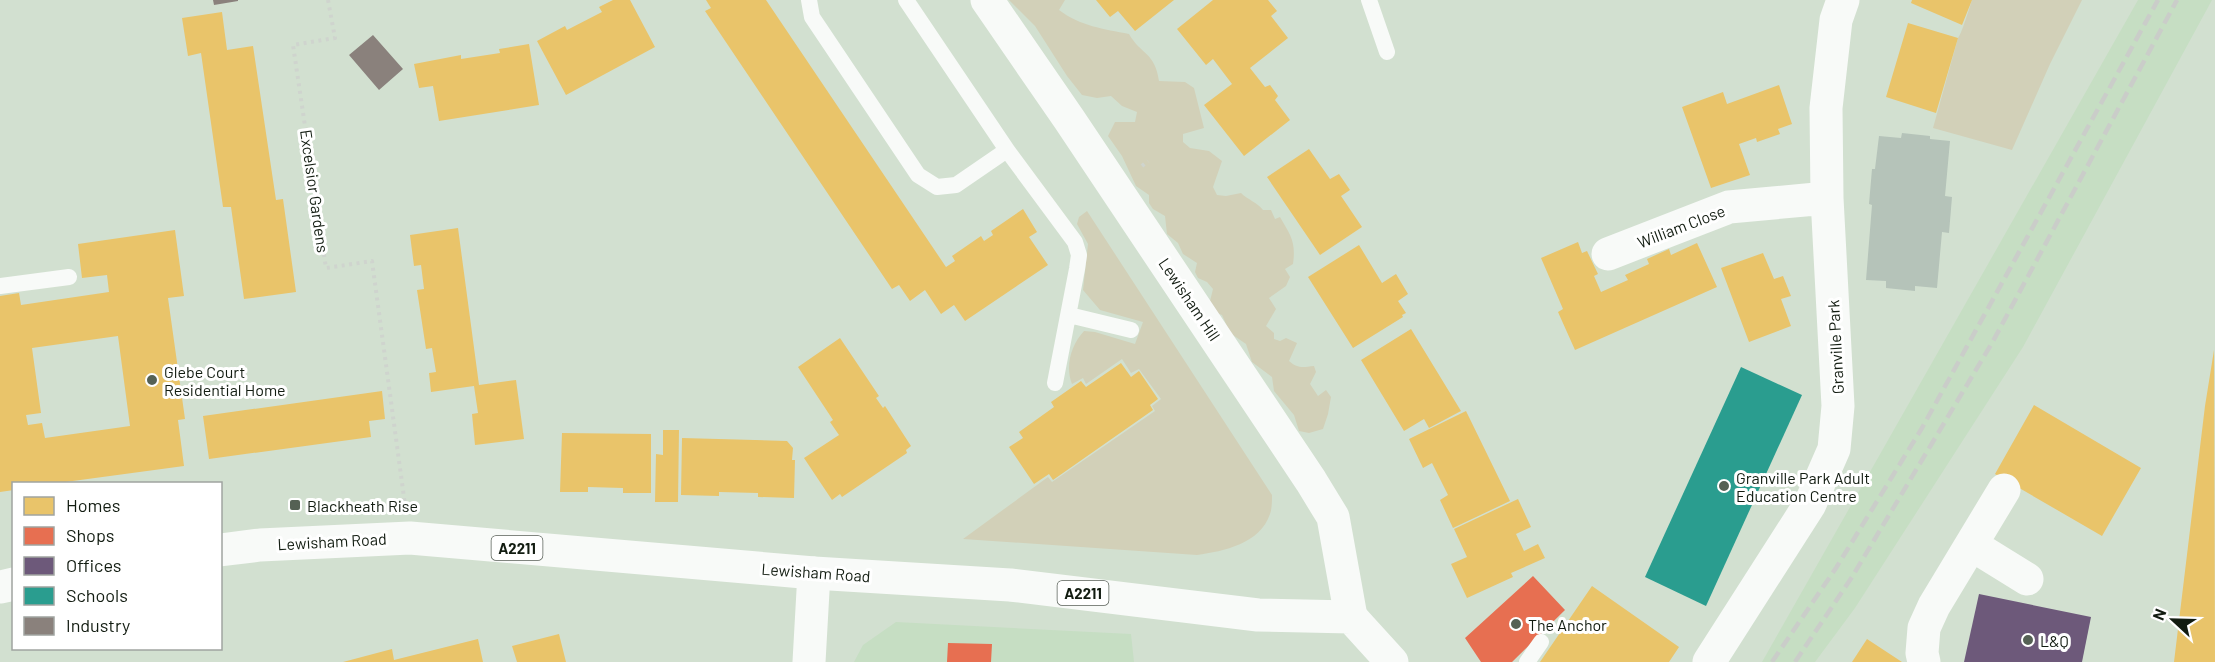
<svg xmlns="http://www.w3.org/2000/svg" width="2215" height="662" font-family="Barlow,sans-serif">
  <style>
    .built { fill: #c6dec3 }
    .green { fill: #d2d0b8 }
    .homes { fill: #e9c46a; fill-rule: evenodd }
    .shops { fill: #e76f51 }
    .offices { fill: #6d597a }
    .schools { fill: #2a9d8f }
    .industry { fill: #8a817c }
    .building { fill: #b5c3b9 }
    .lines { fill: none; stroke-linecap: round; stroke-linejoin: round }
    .path { stroke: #cfd4ce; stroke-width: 4; stroke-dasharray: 3 4.5; stroke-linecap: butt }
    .lane { stroke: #f8faf8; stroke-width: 16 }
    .street { stroke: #f8faf8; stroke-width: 33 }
    .secondary { stroke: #f8faf8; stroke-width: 33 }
    .primary { stroke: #f8faf8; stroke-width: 33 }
    .rail { stroke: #cacdc9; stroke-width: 4.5; stroke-dasharray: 12 6; stroke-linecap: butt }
    .poi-dot { fill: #556154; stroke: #fff; stroke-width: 2 }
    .labels { text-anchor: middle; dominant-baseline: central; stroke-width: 6; stroke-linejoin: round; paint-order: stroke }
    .shield { fill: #fff; stroke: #596058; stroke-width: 1.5 }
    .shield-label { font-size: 15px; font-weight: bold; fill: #121c11 }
    .street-label { font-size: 16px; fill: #121c11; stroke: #fff }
    .poi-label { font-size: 16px; fill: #121c11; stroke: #fff; text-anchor: start }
  </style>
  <rect width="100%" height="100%" fill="#d2e0d0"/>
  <path class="built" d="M2138,0H2212L2023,347L1855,608L1815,662H1762Z
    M896,622L1131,634L1134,662H854L863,645Z"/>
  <path class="green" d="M1009,0H1065L1059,10C1080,26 1104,29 1129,34C1141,55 1155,52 1159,81L1185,82L1194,88L1204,128L1183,134V142L1190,148L1209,151L1222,161L1213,187L1217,195L1226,196L1241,193C1248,200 1257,202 1263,210H1271L1275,219L1280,217C1291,236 1296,242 1293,264L1285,269L1290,277L1286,286L1269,298L1276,309L1266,326L1274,333V339L1280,341L1286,338L1297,343L1289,361C1298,369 1303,367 1314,366L1316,372L1310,384L1318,396L1326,390L1331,397L1328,414L1323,429L1309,433L1299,431L1294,415L1274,391L1272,377L1252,362L1246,344L1230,333L1222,315L1211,311L1209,305L1213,289L1207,282L1198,278L1195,272L1197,263L1183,254L1178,243L1167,234L1165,216L1153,209L1149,203V195L1136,186L1122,156L1108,136L1115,122H1135L1137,112L1122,106L1111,96L1097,98L1082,95L1067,76L1035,26Z
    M1972,0H2082L2050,64L2012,150L1933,128L1958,38C1962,33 1969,9 1972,0Z
    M1087,211L1272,495C1272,501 1272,509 1270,514C1260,544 1224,551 1197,555L963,539L1048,477L1052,482L1155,411L1152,406L1161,399L1139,369L1131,373L1122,359L1086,384L1083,378L1072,384C1065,366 1071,345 1084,331L1095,332L1135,344L1143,322L1100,310L1083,290L1088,244L1077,224L1079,217Z"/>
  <path class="homes" d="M613,0H630L655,47L566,95L537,41L565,26L567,30L602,12L599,7Z
    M706,0H766L946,267L955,261L952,256L981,236L984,241L993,235L991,231L1023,209L1037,232L1029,237L1048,265L965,321L954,305L941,314L925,290L910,301L899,285L892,289L705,11L711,8Z
    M1096,0H1174L1135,31L1118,11L1110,17Z
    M1213,0H1268L1277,11L1271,16L1288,38L1250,68L1265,87L1270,85L1278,96L1275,100L1290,120L1244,156L1204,105L1232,84L1213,59L1206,65L1177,29Z
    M1912,0H1972L1962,25L1911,3Z
    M222,12L227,50L253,46L276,200L283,199L296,292L244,299L231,207H223L201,53L188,56L182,18Z
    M1908,23L1958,38L1936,113L1886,97Z
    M529,44L539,105L439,121L433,86L419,88L414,64L461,55V59L500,53L499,49Z
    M1779,85L1792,124L1778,129L1780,134L1757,142L1756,138L1739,144L1750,175L1711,188L1682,107L1723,92L1727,104Z
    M1309,149L1330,179L1339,174L1350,190L1341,196L1362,227L1320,255L1267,177Z
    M458,228L479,385L516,380L524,439L475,445L472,414L478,413L474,386L431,392L429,373L436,372L432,348L426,349L417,290L424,289L421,265L414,266L410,235Z
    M175,230L184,296L168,298L185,419L178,420L184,466L58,483H14V490L0,492V296L19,293L21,305L109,292L107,275L82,278L78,244ZM118,336L130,426L45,438L42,423L28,425L26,415L41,413L32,348Z
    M1578,242L1582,253L1587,251L1598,274L1594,276L1601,292L1628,280L1625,275L1649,264L1647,259L1669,249L1671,255L1697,243L1717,287L1575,350L1558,312L1563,309L1541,258Z
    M1359,245L1382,283L1396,274L1408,294L1398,301L1406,313L1402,315L1403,317L1353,348L1308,277Z
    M1763,253L1774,279L1783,276L1791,296L1781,299L1791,326L1749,342L1721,268Z
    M1411,329L1461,411L1429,428L1424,419L1404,431L1361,360Z
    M840,338L879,396L876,398L883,408L885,406L911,446L906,450L907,453L842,497L840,494L832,500L804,458L839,435L830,422L833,420L798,367Z
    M2214,350L2215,662H2174L2205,406Z
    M1121,363L1131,377L1139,371L1158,399L1150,405L1153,410L1053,480L1049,474L1034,484L1009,447L1023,438L1019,432L1054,407L1051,402L1081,381L1086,387Z
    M382,391L385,419L369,421L371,437L209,459L203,416Z
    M2034,405L2141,468L2102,536L1995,474Z
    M1466,411L1510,501L1453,528L1440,500L1448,495L1432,463L1423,468L1409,439Z
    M663,430H679L678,502H655L656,454L663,455Z
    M562,433L651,434V493H623V488L588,487V492H560Z
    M682,438L787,441L793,448L792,460H795L794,498L758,497V493L719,492V496L681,495Z
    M1518,499L1531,527L1516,534L1524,551L1538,544L1545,558L1511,573L1513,577L1467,598L1451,564L1467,557L1454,529Z
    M1592,586L1679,647L1669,662H1540Z
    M559,634L566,662H517L512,646Z
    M478,639L483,662H343L392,649L394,660Z
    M1867,639L1902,662H1852Z"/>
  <path class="shops" d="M1533,576L1565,610L1512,662H1481L1465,638Z
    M948,643L992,644L991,662H947Z"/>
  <path class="offices" d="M1979,594L2091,617L2082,662H1964Z"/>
  <path class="schools" d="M1741,367L1802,395L1706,606L1645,577Z"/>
  <path class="industry" d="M213,0H238V1L214,5Z
    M373,35L403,69L379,90L349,55Z"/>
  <path class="building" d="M1902,133L1930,136V139L1950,141L1945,196L1952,197L1949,233L1942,232L1937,288L1915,286V291L1886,288V281L1866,280L1872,205L1869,204L1872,169H1875L1879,136L1901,138Z"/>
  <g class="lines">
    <path class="path" d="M328,0L335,38L293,45L326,268L372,261L405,505
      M1142,166L1148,161"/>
    <path class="lane" d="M809,0L812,17L918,175L937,187L956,185L1007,150L1075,242L1079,255L1077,269L1055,383
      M906,0L1007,150
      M1369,0L1387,52
      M0,286L69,277
      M1069,315L1131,330
      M1527,662L1541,642"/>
    <path class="street" d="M1608,254L1729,207L1827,198
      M1972,545L2027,579
      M809,662L814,573
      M1709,662L1810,504L1834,449L1838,406L1827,198L1826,108L1836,20L1843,0
      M1924,662L1922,653L1924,628L1934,606L2004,490"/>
    <path class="secondary" d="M987,0L1069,119L1311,481L1333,517L1351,617"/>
    <path class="primary" d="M220,550L260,545L410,538L814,573L1010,585L1258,615L1351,617L1392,662
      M0,587L14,584"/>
    <path class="rail" d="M1772,662L1836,568L1922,428L2158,0
      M1795,662L1852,577L1992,343L2177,0"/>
  </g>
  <g class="poi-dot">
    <circle cx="152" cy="380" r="6"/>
    <circle cx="1724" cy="486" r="6"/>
    <rect x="289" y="499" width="12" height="12" rx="3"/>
    <circle cx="1516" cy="624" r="6"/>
    <circle cx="2028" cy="640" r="6"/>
  </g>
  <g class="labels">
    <g class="shield">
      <rect x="491.5" y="536" width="51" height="24" rx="4.5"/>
      <rect x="1057.5" y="581" width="51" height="24" rx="4.5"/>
    </g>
    <g class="shield-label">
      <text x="517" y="548">A2211</text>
      <text x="1083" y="593">A2211</text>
    </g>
    <g class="street-label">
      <text transform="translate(315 191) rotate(82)">Excelsior Gardens</text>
      <text transform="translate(1681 226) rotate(-21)">William Close</text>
      <text transform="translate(1190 299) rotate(56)">Lewisham Hill</text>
      <text transform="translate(1835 347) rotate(-93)">Granville Park</text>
      <text transform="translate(332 541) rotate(-3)">Lewisham Road</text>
      <text transform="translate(816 572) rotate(4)">Lewisham Road</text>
    </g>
    <g class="poi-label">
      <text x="164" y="371">Glebe Court<tspan x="164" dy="18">Residential Home</tspan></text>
      <text x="1736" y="477">Granville Park Adult<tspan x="1736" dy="18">Education Centre</tspan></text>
      <text x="307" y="505">Blackheath Rise</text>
      <text x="1528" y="624">The Anchor</text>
      <text x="2040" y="640">L&amp;Q</text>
    </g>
  </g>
  <rect x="12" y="482" width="210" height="168" fill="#ffffff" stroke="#a0a4a0" stroke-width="1.5"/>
  <rect x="24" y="497" width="30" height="18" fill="#e9c46a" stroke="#a0a4a0" stroke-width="1.5"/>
  <text x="66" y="512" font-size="18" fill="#121c11">Homes</text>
  <rect x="24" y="527" width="30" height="18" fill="#e76f51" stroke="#a0a4a0" stroke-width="1.5"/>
  <text x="66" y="542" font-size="18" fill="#121c11">Shops</text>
  <rect x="24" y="557" width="30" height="18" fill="#6d597a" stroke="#a0a4a0" stroke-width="1.5"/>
  <text x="66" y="572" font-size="18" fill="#121c11">Offices</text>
  <rect x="24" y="587" width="30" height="18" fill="#2a9d8f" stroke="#a0a4a0" stroke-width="1.5"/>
  <text x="66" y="602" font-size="18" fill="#121c11">Schools</text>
  <rect x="24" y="617" width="30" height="18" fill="#8a817c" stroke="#a0a4a0" stroke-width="1.5"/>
  <text x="66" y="632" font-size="18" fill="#121c11">Industry</text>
  <g transform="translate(2173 620) rotate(292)" stroke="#ffffff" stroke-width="4.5" paint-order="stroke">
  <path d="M0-4.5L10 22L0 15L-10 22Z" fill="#121c11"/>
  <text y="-9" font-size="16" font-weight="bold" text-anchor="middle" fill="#121c11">N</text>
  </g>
</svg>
